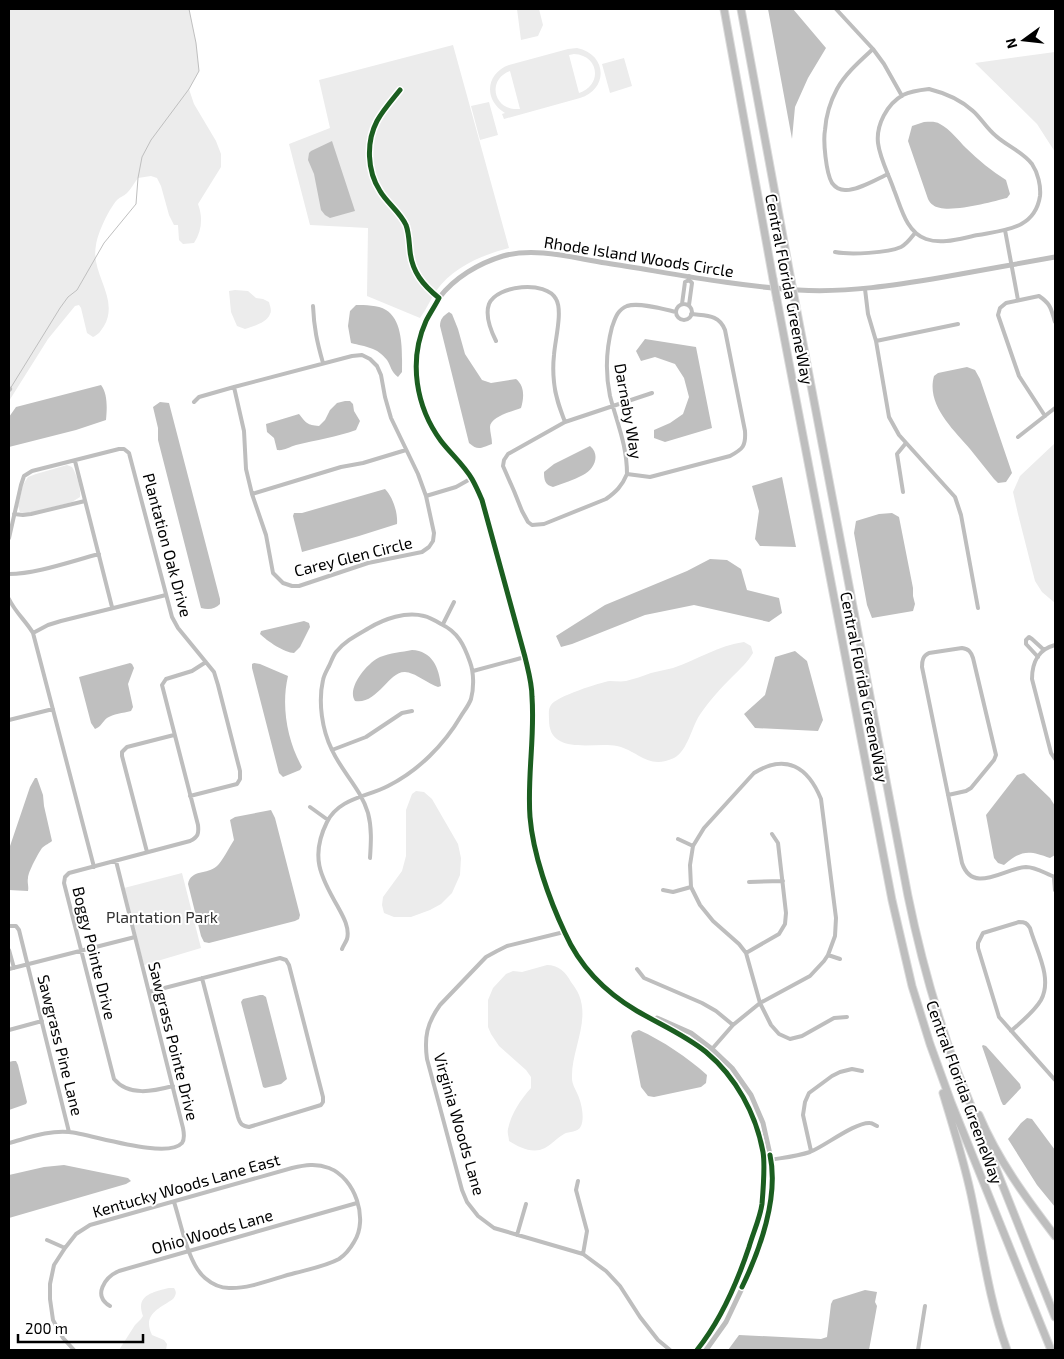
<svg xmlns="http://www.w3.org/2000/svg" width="1064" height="1359" font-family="'Exo 2',sans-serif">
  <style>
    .green { fill: #ececec; fill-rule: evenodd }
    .water { fill: #bfbfbf }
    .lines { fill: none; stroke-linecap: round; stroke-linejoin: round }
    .stream { stroke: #bfbfbf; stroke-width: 1 }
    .canal { stroke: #bfbfbf; stroke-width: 4.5 }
    .motorway-casing { stroke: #dbdbdb; stroke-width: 9 }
    .minor { stroke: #bebebe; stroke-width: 4 }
    .tertiary { stroke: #bebebe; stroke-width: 5 }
    .motorway { stroke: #bebebe; stroke-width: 7 }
    .motorway-bridge-casing { stroke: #dbdbdb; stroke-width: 9; stroke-linecap: butt }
    .motorway-bridge { stroke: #bebebe; stroke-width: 7 }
    .cycleway-casing { stroke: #fff; stroke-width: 8 }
    .cycleway { stroke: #1b5e20; stroke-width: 5 }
    .labels { text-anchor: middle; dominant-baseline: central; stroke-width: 4; stroke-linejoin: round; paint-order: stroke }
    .street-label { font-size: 16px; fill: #000; stroke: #fff }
    .park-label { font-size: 16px; fill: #333; stroke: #fff }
  </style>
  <rect width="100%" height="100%" fill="#fff"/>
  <path class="green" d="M9,9H189L196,43L199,71L189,89L194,104L216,141L221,154V167L198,204C203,217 202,231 194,243L183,244L179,240L178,225H174L169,215L161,186L157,178L151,176L138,178C134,183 131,189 127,193C124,196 120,197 117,200C109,209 98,232 96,245C90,274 120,298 104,326C100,332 99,334 93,337L87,333L81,308L79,305L75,306L48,339L9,401Z
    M517,9H539L543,25L538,36L521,40Z
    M453,45L509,248C482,255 453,267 436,291C430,300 426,310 420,318L367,296L368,228L310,225L289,144L330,128L319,80Z
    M577,48C607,54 609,89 580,98L504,119L502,114L505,113C483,100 486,73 509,65L568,49ZM574,54C599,55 603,85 579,93L569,55ZM510,71L520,109H519C494,111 486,80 510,71Z
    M1055,52V152L1037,124L975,63Z
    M624,58L632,86L610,93L602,64Z
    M489,102L498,135L480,140L471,106Z
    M235,290L248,291L256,298L263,299L269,302C270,306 272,311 270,314C267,323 253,326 245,329L237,326L231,312L229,291Z
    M1055,443V603L1042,592L1035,581L1018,514L1013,492L1020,476Z
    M67,465L72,467C77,475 81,488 80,497L72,502L27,514L20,512L18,506L23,485L28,477L36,474Z
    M744,642L751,646L753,653C747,663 741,668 733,676C722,687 710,700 701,713C692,725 688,751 674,758C648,770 639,751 617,746C601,743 574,749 560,741C552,737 549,729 549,720C549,715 548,709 551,705C555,697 601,682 610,681C615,681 621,682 626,681C634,679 643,676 651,673C658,671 666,670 673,668C697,660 719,645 744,642Z
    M416,791L424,792L432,799L458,844L461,858L460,875L452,893L441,904L430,910L411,917H394L384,913L382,905L383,897L402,871L406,856V810L412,794Z
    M182,873L201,948L144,965L124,888Z
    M547,965C558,965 566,972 571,982C574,986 577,990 579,995C590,1022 571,1051 572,1078C572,1084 575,1088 577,1093C581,1101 585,1117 581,1126C578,1133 569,1131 564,1134C557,1138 552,1144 545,1148C533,1154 520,1148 509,1141C509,1137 507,1133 508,1129C511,1114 521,1099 531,1088V1077L526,1070L499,1046L491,1034L488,1027V1000L493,988L506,974L513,971L522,972Z
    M169,1288H174C177,1292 176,1295 173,1299C159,1309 142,1314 152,1335L164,1340L167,1344L166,1350H119L135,1325L141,1319L143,1316C135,1295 153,1292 169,1288Z"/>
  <path class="water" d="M768,9H793L826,48L808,78L795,107L792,139Z
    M924,122C930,122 935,121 940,124C950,129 958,140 966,148C978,160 992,171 1006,180L1010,194L1007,198C991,202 945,215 933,205C931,204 929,201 928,199L908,141L912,126Z
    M332,141L355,211L330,218L325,215L321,210L314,174L308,160L309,153L311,151Z
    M356,305C365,305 378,305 386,310C404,321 402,353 402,372L398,377C391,372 391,366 387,360C377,347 366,347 351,343L348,326L350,311Z
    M449,312L452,314L458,329L465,354L482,380L491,383L516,379C525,386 524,398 521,408C513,411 490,417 490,427C490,432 492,438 492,444C481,448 478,451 469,443L440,326C440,319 443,316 449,312Z
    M645,339L696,347L712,428L665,442L654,438V430L670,423L683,414L689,397L684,378L675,364L655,357L641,361L636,351Z
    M967,367L975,370L980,379L1012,473L1006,482L998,483L994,479C986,469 978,459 970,449C953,429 926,405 934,376L938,373Z
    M101,385C108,394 107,409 106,420L76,430L9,447V417L16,407Z
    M345,401H350L353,404L354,411L360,421L356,430C337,437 316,440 296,445C289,447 284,451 277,450L274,438L267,432L266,424L299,414C306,423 307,425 319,426L325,420L330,410L337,403Z
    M160,402L169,403L220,599V604C215,609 209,610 201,608L158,440V428L153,407Z
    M590,446C601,455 594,470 583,475C574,480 563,483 553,487C545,485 544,480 544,472L554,464Z
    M782,477L796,547L760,546L755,539L759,511L752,486Z
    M385,489C393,497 398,513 397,524L359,536L302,552L293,516L294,513H302Z
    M892,513L899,517L913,588V596L915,604L913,611L872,618L867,605L854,533L856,521L879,514Z
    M710,559L727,560L741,569L747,590L779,598L782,613L769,622L694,605L645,615L572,644L561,647L556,636L605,605L687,571Z
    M304,621L309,623L310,627L300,647L294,653C285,653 267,641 260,634L261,631Z
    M412,650C432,651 439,667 441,686L438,687C429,684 414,672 405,672C389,671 377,705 355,701C346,688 368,662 380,657C390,653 402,652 412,650Z
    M795,651L807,661L823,720L818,731L755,728L744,714L765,695L775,657Z
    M130,663L132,664L134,668L128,684L133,707L131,711C123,713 113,714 107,718C102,722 101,727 95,729L91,723L79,677Z
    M254,663L260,664L288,676C281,706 287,740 302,767L300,770L283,777L279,773L252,668V664Z
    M1024,773L1050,798L1055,806V855L1050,858C1029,850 1021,850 1004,865L998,863L994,858L986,815L1017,775Z
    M35,778H37L43,795L44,806L52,841C50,843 45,845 42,848C39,852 28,872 28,878C27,883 29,886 28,891L9,890V849L30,787Z
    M271,810L275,818L300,915L299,919L295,921L209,943L204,942L201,936L188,884C191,869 207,875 217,866C222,862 230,846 234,840L230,820L235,817Z
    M260,995H263L266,997L287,1079L281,1084L265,1088L263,1087L241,1002L243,999Z
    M639,1030C663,1041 687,1057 707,1075L706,1083L701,1087L654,1097L648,1096L641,1087L631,1036L633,1032Z
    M983,1045L986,1046L1020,1084L1021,1088L1005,1105H1003L1001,1101L983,1049L982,1046Z
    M13,1061H16L18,1065L27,1102L26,1104L9,1110V1062Z
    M1027,1118L1032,1119L1055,1150V1207L1037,1185L1008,1139L1021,1123Z
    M64,1165L128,1178L131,1181L126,1184L9,1218V1175L44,1167Z
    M865,1290L877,1292L875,1302L877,1306L869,1350H728L739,1335L821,1339L827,1337L831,1304L833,1300Z"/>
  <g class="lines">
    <path class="stream" d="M10,389L60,308L68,297L77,290L104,243L136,204L138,178L142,157L151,140L189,89L199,71L196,43L189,9"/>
    <path class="canal" d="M9,390L10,389"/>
    <g class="motorway-casing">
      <path id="motorway" d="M724,9L773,279
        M741,9L791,280
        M777,300L892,900L912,986L930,1044L951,1102L1051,1350
        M795,301L908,896C920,955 936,1012 956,1068L1055,1317
        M943,1093C954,1130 966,1167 973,1204C983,1253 990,1303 1007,1350
        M979,1115C998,1160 1026,1198 1055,1236"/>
    </g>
    <path class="minor" d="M836,9L873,49L884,64L902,96
      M873,49C860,61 845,74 837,89C830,102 826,116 825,130C823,141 826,173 832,183C835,187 840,190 845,190C857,191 877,179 888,174
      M929,89C945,93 961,100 973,111C981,118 987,129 996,136C1007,146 1023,152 1032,164C1038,173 1041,186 1040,196C1035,229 1005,230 978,235C962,238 942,245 926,239C906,232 901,207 894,190C889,175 880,159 878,143C876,125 887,104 903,95C911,91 920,90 929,89Z
      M1005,230L1018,300
      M835,252C850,255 888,253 901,247C907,244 911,238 915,233
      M865,289L868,314L876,341L889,417L899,435L955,497L961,515L978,608
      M682,304L685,282L689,280V276
      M676 312a8 8 0 1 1 16 0a8 8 0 1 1-16 0Z
      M689,305L692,283L689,280
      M313,306C314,328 317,342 323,363
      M676,312C663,309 639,302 627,306C617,310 615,319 612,327C606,350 605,372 610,396C617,423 627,445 627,474L650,477L730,456C743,449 746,446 745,431L725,330C719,314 706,316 691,314
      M496,341C491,331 485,315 489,304C497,285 546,280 556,299C563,311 555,340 554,355C553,364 553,373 554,382C555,396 560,409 565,422
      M876,341L958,324
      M194,402L199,397L234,387L244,431L246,469L252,494L266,535L273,573L283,583L292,586H299L368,563L422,552L429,547L433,541L434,533L426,496L418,474L391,418L385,397L381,375L377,366L370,359L362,355L352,356L234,387
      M1045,416L1019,376L998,315L1000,308L1006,303L1039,296C1051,304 1051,309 1055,322
      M1018,437L1055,408
      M75,461L112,607
      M627,474C622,486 616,492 606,499L544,524L532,525L528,522L522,511L514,491L503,466L504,460L508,454L565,422L652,393
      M903,492L897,454L906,443
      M252,494L341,467L363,463L406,450
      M426,496L456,487L472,478
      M14,514L23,515L31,514L85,501
      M9,538L21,485L24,476L32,471L119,449H124L129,453L172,617L178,628L214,672L218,685L240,771V779L237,784L190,796
      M9,574C36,574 72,561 99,554
      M9,599C15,612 26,621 33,633L94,867
      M443,624L454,602
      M33,633L48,625L61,621L166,595
      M1055,645C1039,649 1032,662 1032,679L1051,753L1055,759
      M1038,657L1026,644V640L1029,637L1032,639L1044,650
      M473,671L525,657
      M9,720L53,709
      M332,750L366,737L402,713L412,711
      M948,795L966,791L971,788L994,760L996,755L973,658C971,652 969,649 962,648L929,653C923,656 922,660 922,667L962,863C973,895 1004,868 1026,867C1036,867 1046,874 1055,877
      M310,807L328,820
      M678,839L693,846
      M147,852L122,756V752L127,747L174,735
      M1054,877L1055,890
      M749,882L783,881
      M663,890L673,892L691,887
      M9,926H16L19,930L69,1132
      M564,932L507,946L497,951L486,957L440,1005C427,1023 424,1037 427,1059L462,1190L467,1202L478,1216L494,1228L583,1254L606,1271L620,1286L640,1317L658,1340L670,1350
      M342,949C343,946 346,942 347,939C350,928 343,916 338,907C320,876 310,856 327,822C339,798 367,797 388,786C418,771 444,745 461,716C464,711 469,705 471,699C474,688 474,673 470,662C464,645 458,632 441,624C436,621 429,617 424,616C406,611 384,619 369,628C357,635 345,641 336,652C333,656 331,662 329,666C327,670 324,675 323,680C318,702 322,730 332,750C342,772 361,789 368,813C372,828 371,843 370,858
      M9,950L14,968
      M746,953L779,934L785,924L786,913L778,843L772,834
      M828,955L840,959
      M9,969L135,937
      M637,969L644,978L702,1003L716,1011L733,1025
      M149,992L280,958L286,960L289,965L323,1097V1102L321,1105L249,1127C242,1126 240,1124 238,1117L202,978
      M9,1030L42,1021
      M1011,1031C1021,1022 1034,1012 1041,1000C1053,978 1036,950 1030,928C1027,923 1025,922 1019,922L983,933L978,943V948L999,1017L1055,1080
      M707,1053L712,1049L733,1025L760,1003L810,976L824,961L828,955L835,936L836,918L821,799C808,767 786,753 754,773L704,828L693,846L690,865L691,887L700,905L713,921L739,944L746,953L760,1003L771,1025L779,1034L790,1039L802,1036L834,1018L847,1017
      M173,1086C154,1091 129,1097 114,1079L64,883L65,877L69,873L190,841C198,837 199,834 198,825L162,685L166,679L192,671L206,662
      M9,1143C28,1138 49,1130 69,1132C91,1134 167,1160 182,1143C185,1139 184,1133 183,1128L116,861
      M811,1151L803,1115L805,1102L809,1093L832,1076L840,1072L852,1069L862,1071
      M764,1161C779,1158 795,1157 810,1152C825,1146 855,1122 870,1123C872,1123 875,1125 877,1126
      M578,1181L576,1190L587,1231L583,1254
      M517,1235L526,1204
      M47,1240L65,1248
      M110,1306C92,1296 105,1277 119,1271L357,1203
      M74,1350L63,1338L53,1320L50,1299V1284L54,1265L65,1248L76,1234L90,1225L292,1168C305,1165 316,1163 329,1168C355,1178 369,1219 354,1242C350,1249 345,1255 339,1259C326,1266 310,1269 295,1273C275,1278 250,1289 229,1288C220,1288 212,1284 205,1278C188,1264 181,1223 174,1202
      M918,1350L925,1306"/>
    <path class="tertiary" d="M657,1018L691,1033L712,1049L732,1068L751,1095L763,1123L771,1159L773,1183L769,1207L763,1234L754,1263L726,1322L706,1350
      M697,1350C721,1320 737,1283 749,1247C753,1233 760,1218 762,1204C763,1192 765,1164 763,1152C756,1114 736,1077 706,1052C685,1035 661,1025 637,1011C605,992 580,967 565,933C549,899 533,854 530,817C527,777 535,737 532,697C532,683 528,670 525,657L482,500C478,492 475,483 470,477C453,452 430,432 421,401C412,374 416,339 431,313C433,309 436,303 439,298C454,278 479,263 503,256C536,247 573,258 606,263C670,273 734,286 798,290C848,293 896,285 944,277C981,270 1018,264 1055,257"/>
    <use href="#motorway" class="motorway"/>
    <g class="motorway-bridge-casing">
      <path id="motorway-bridge" d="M773,279L777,300
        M791,280L795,301"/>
    </g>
    <use href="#motorway-bridge" class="motorway-bridge"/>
    <g class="cycleway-casing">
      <path id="cycleway" d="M400,90C392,100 383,110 377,121C366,142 367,171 380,191C387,203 400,212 406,225C409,233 409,242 410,251C412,272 423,285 439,298C435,306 430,313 426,321C408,361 416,407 441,441C451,454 464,465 472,479C476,486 479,493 482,500L525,657C528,670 532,683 532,697C535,737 527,777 530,817C533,854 549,899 565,933C580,967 605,992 637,1011C661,1025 685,1035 706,1052C736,1077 756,1114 763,1152C765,1164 763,1192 762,1204C760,1218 753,1233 749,1247C737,1283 721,1320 697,1350
        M742,1287C760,1250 779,1197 770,1155"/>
    </g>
    <use href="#cycleway" class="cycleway"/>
  </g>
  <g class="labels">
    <g class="street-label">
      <text transform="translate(639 256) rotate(9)">Rhode Island Woods Circle</text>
      <text transform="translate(790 289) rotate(79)">Central Florida GreeneWay</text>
      <text transform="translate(629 411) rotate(80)">Darnaby Way</text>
      <text transform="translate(168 545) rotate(75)">Plantation Oak Drive</text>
      <text transform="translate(353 556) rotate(-14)">Carey Glen Circle</text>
      <text transform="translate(865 687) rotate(79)">Central Florida GreeneWay</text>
      <text transform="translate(95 953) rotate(76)">Boggy Pointe Drive</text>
      <text transform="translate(174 1041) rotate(76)">Sawgrass Pointe Drive</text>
      <text transform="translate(61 1045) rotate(76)">Sawgrass Pine Lane</text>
      <text transform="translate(965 1092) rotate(70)">Central Florida GreeneWay</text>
      <text transform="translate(460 1124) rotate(74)">Virginia Woods Lane</text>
      <text transform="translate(186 1185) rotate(-16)">Kentucky Woods Lane East</text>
      <text transform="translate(212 1231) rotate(-16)">Ohio Woods Lane</text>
    </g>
    <g class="park-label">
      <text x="162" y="916">Plantation Park</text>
    </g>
  </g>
  <rect width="1064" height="1359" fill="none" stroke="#000000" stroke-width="20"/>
  <g transform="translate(1024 40) rotate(255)" stroke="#ffffff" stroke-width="4" paint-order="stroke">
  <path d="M0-4L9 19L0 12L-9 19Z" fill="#000000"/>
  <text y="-8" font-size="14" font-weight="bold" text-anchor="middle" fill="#000000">N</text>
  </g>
  <path d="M18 1334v8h125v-8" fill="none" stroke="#000000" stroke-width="2.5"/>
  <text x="25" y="1334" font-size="15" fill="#000000" stroke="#ffffff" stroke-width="4" paint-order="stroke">200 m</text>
</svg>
